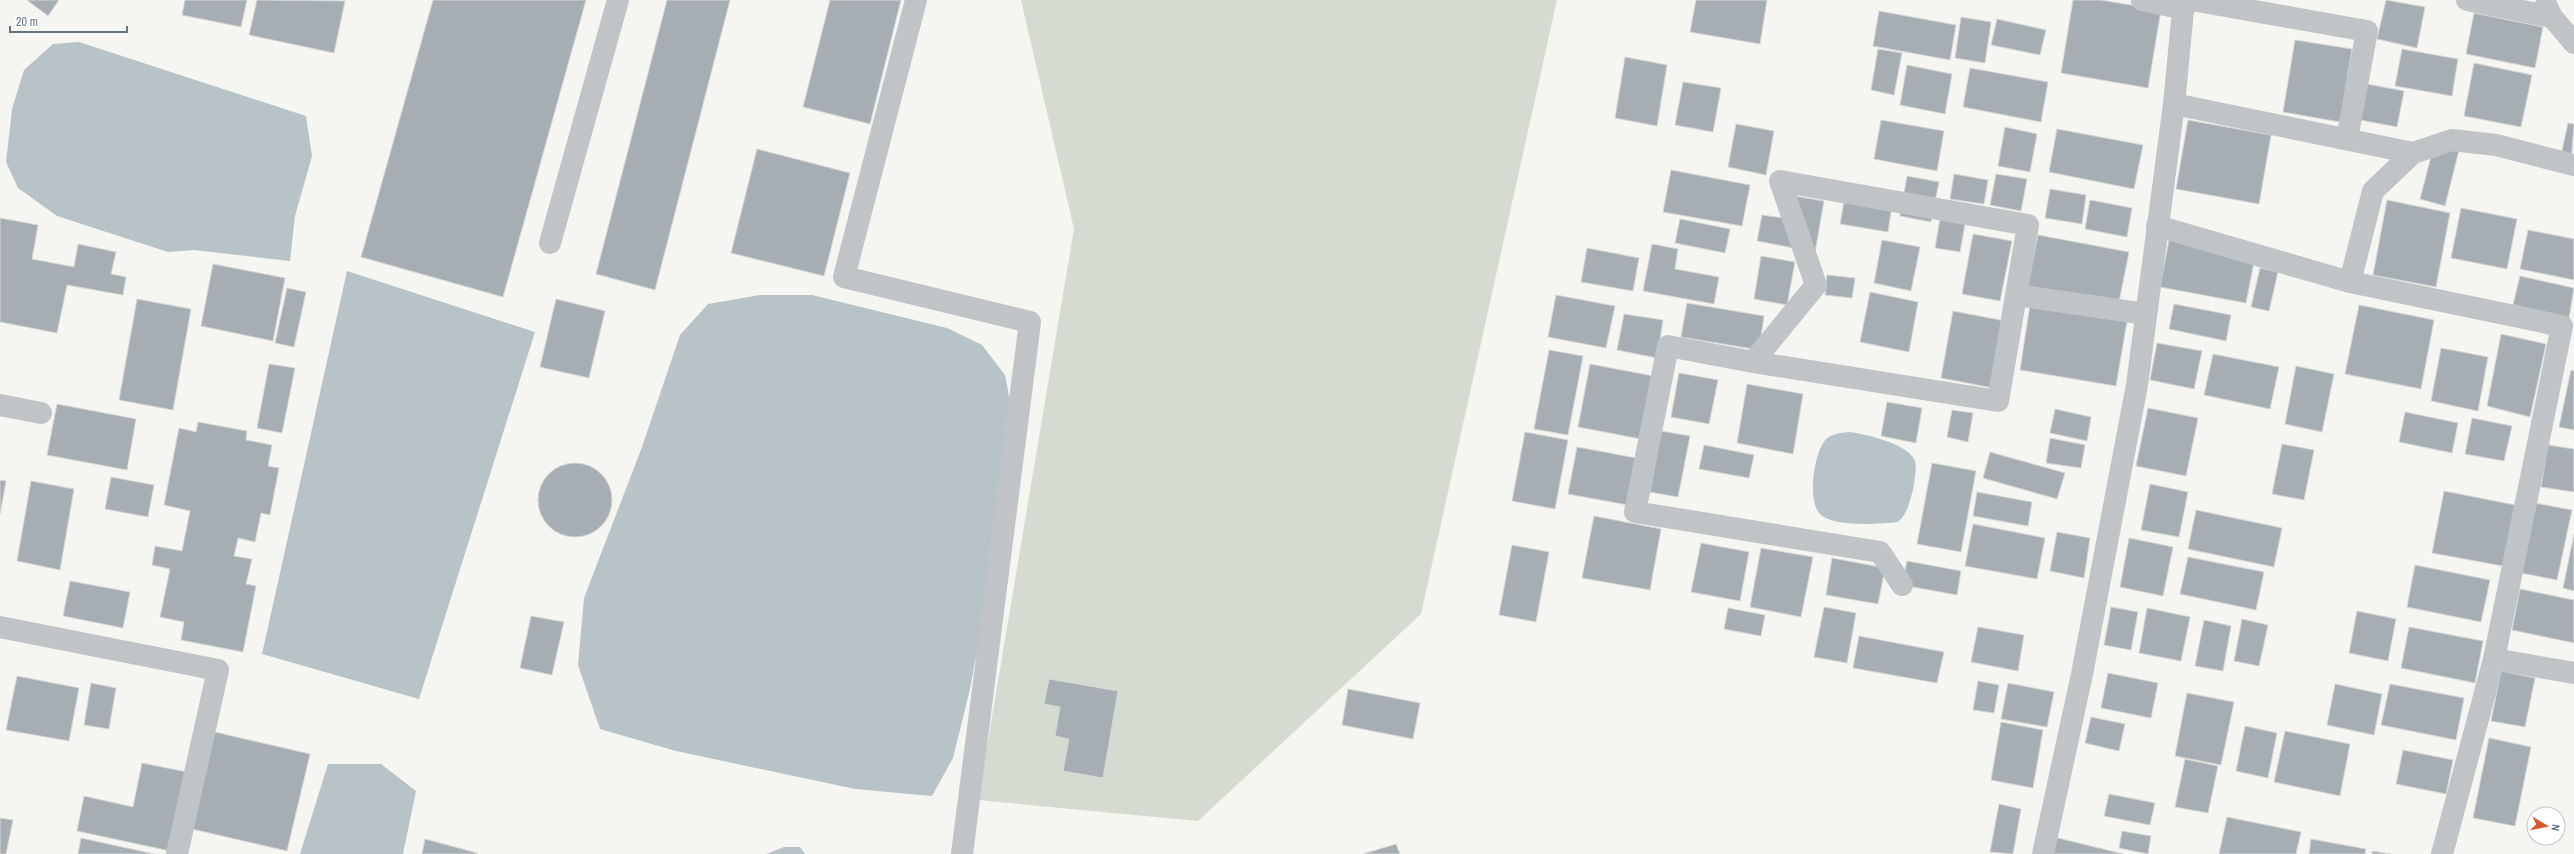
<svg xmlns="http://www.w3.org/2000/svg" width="2574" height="854" font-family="'Archivo Narrow',sans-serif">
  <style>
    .green { fill: #d6dbd2 }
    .water { fill: #b8c3c7 }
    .building { fill: #a7aeb3; stroke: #d6d6d4 }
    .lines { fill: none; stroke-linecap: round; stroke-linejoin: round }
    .minor { stroke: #c0c4c7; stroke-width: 22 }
  </style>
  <rect width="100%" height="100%" fill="#f5f5f1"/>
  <path class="green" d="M1021,0H1557L1421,614L1198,821L978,800L1074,229Z"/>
  <path class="water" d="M79,42L306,116L312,156L295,216L290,261L194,250L168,252L57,216L18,188L6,162L12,109L24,70L53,44Z
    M347,271L535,332L419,699L262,654Z
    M760,295H812L947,328L982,345L1005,375L1017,439L970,689L953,758L932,796L855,789L676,751L600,729L578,665L584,598L642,447L680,335L708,304Z
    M1850,432C1868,435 1905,443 1914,459C1918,467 1914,481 1913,490C1909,503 1908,513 1898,522C1880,524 1838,527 1822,516C1806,503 1814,458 1823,443C1829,433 1841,433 1850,432Z
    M328,764H381L416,791L403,854H300Z
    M784,847H800L805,854H766Z"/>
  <path class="building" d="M27,0H59L48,16Z
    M185,0H247L241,27L182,15Z
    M257,0L345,1L334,53L249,35Z
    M433,0H586L503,297L361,257Z
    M667,0H730L655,290L596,274Z
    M830,0H901L870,124L803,107Z
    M1696,0H1767L1760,44L1690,32Z
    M2073,0H2101L2161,10L2148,88L2061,73Z
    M2386,0L2425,7L2417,48L2377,39Z
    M1879,11L1956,25L1950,60L1873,46Z
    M2474,13L2543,27L2535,68L2466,54Z
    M1961,17L1991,22L1985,63L1955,58Z
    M1997,19L2046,30L2040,55L1991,45Z
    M2295,40L2352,49L2340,122L2283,112Z
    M1878,49L1902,53L1894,95L1871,90Z
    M2402,49L2458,59L2452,96L2395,86Z
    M1625,57L1667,65L1657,126L1615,118Z
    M2474,63L2532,75L2521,127L2464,116Z
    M1907,65L1952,74L1945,114L1900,105Z
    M1970,68L2048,82L2041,122L1963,107Z
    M1683,82L1721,88L1713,132L1675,125Z
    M2362,83L2404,91L2397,127L2355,119Z
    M1881,120L1944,131L1937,171L1874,159Z
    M2188,120L2271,135L2259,204L2176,189Z
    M2568,123L2574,124L2571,163L2560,160Z
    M1736,124L1774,131L1766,175L1728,167Z
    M2005,127L2037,134L2030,172L1998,166Z
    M2057,129L2143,145L2134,189L2049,172Z
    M757,149L850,173L824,276L731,253Z
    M2433,149L2459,150L2445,206L2420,199Z
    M1671,170L1750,185L1742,226L1663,212Z
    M1954,174L1988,180L1984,204L1950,199Z
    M1996,174L2027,179L2021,211L1990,205Z
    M1907,176L1939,182L1931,222L1900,216Z
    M2050,189L2086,195L2082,224L2045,218Z
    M1788,195L1824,201L1815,252L1757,241L1762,215L1783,218Z
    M1845,196L1892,205L1888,232L1840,224Z
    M2090,200L2132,208L2127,237L2085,229Z
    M2387,200L2450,213L2436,287L2373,275Z
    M2461,208L2517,219L2507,269L2451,258Z
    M0,218L38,225L32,259L74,267L78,244L116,252L111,274L126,277L123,295L67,285L57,333L0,322Z
    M1680,219L1730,229L1725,253L1675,243Z
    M1940,219L1965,224L1960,252L1935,248Z
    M2528,230L2574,239V280L2520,269Z
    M1973,234L2012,241L2000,301L1962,294Z
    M2038,235L2129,252L2118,307L2027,289Z
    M1882,240L1920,247L1911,291L1874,283Z
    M2169,240L2255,257L2246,303L2160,287Z
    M1652,244L1678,249L1675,269L1719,277L1714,304L1643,291Z
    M1587,248L1639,258L1633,291L1581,282Z
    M1761,256L1795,262L1787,305L1754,299Z
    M213,264L285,278L273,341L201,326Z
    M2260,268L2278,272L2269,311L2251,307Z
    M1827,275L1855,278L1852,298L1825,295Z
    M2520,276L2574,288L2569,318L2513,305Z
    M287,288L306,292L294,347L275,343Z
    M1870,292L1918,302L1909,352L1860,342Z
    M1556,295L1615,306L1606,348L1548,337Z
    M137,299L191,309L173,410L119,400Z
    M556,299L605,311L589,378L540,367Z
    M1687,303L1764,316L1759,350L1681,337Z
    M2174,304L2231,315L2226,341L2169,329Z
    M2030,305L2127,321L2116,386L2020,370Z
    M2359,305L2434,320L2421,389L2345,374Z
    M1953,311L2005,321L1993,388L1941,378Z
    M1624,314L1663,320L1657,358L1617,350Z
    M2501,334L2546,344L2530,417L2487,406Z
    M2157,343L2202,351L2194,389L2150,380Z
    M2441,348L2488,357L2478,411L2431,401Z
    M1549,350L1583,356L1568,435L1534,429Z
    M2213,354L2279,367L2270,409L2204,395Z
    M269,364L295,368L282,433L257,428Z
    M1590,364L1653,376L1641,439L1578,427Z
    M2296,366L2334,374L2322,432L2285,424Z
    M2571,370L2574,371V430L2559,427Z
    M1679,373L1718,380L1709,424L1671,417Z
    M1747,384L1803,394L1793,454L1737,443Z
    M1887,402L1922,408L1916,443L1881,436Z
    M57,404L136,419L127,470L47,455Z
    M2148,408L2198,418L2186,476L2136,466Z
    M2055,409L2091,417L2087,441L2050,433Z
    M1952,410L1973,413L1968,442L1947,437Z
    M2405,412L2458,423L2452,453L2399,442Z
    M2472,418L2512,426L2504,461L2465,454Z
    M198,422L247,431L246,440L272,445L268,466L279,468L270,515L261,513L255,542L238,538L234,556L252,559L246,584L256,586L243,652L181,640L184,622L160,617L170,569L152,565L155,546L182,551L190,511L164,505L179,428L196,432Z
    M1661,431L1690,436L1678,497L1650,492Z
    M1525,432L1568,440L1555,509L1512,501Z
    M2050,438L2085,445L2081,468L2046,463Z
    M2282,444L2314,450L2304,500L2272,494Z
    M1704,445L1754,455L1749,478L1699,469Z
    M2548,445L2574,449V492L2541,487Z
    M1577,447L1636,458L1628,505L1568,494Z
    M1990,452L2065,473L2057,499L1983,478Z
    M1932,463L1976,471L1961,552L1917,544Z
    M538 500a37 37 0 1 1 74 0a37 37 0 1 1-74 0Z
    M111,477L154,485L148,517L105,509Z
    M0,480L6,481L0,514Z
    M31,481L74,489L60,570L17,561Z
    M2150,484L2188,492L2179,537L2141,530Z
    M2444,491L2515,505L2503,566L2432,553Z
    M1977,492L2032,502L2028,526L1973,516Z
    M2535,503L2572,510L2557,580L2521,573Z
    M2196,510L2282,528L2274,567L2188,549Z
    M1594,516L1661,529L1650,590L1582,578Z
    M1973,524L2045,538L2037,579L1965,566Z
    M2057,532L2090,538L2084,578L2050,571Z
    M2574,534V591L2563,588Z
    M2129,538L2173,547L2163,596L2120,587Z
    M1701,543L1749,552L1740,601L1691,592Z
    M1512,545L1549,552L1536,622L1499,615Z
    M1761,548L1813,557L1801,617L1750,607Z
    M2188,557L2264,572L2256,610L2180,594Z
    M1832,558L1885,568L1878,604L1826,595Z
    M1907,561L1961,571L1957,595L1902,585Z
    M2415,565L2490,580L2481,622L2407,607Z
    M70,581L130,592L123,628L63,616Z
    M2520,589L2574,600V643L2512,630Z
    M1824,607L1856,613L1847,663L1814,657Z
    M2111,607L2138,612L2131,650L2104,645Z
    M1728,608L1765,615L1761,636L1724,629Z
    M2147,608L2190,617L2181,661L2139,653Z
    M2357,611L2396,619L2388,661L2349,653Z
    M531,616L564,622L552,675L520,668Z
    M2242,619L2268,625L2259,666L2234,661Z
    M2204,620L2231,626L2223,671L2195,666Z
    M1978,627L2024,635L2018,671L1971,662Z
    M2409,627L2483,641L2475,683L2401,668Z
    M1859,636L1944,652L1937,683L1853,668Z
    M2501,671L2535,678L2525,727L2491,721Z
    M2108,673L2158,683L2151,718L2101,708Z
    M17,676L79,688L69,741L6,730Z
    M1049,679L1118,691L1103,778L1063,771L1069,739L1055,736L1060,707L1044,704Z
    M1978,681L1999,685L1994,713L1973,710Z
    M91,683L116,688L109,729L84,725Z
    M2008,683L2054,692L2047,727L2001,719Z
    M2335,684L2382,694L2374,735L2327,725Z
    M2390,684L2464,698L2456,740L2381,725Z
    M1348,689L1420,703L1413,739L1342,725Z
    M2187,693L2234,702L2221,765L2175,756Z
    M2091,717L2125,724L2119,751L2085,743Z
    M2001,722L2043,730L2033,788L1991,780Z
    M2245,726L2277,733L2268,778L2236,771Z
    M2285,731L2350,744L2340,796L2274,782Z
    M215,732L310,754L287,851L192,829Z
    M2489,738L2531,747L2515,826L2473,818Z
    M2403,750L2453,760L2446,794L2396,784Z
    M2185,759L2218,766L2208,813L2175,807Z
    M142,763L187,772L170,851L77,831L84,796L133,807Z
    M2109,794L2155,803L2150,825L2104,816Z
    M1999,804L2021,809L2013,854L1990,852Z
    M2227,817L2301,832L2296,854H2219Z
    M0,818L13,820L6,854H0Z
    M2122,831L2151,836L2148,854L2119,848Z
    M2054,837L2123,854H2050Z
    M81,838L154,854H78Z
    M425,839L477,853V854H422Z
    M2311,839L2366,849L2365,854H2309Z
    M1396,844L1400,854H1363Z
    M2372,851L2391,854H2372Z"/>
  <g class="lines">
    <path class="minor" d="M916,0L844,277L1030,322L962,854
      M2142,0L2184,9
      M2192,0L2367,31L2347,139
      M2467,0L2552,17
      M2546,5L2552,17L2574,43
      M2174,104L2413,153
      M2157,226L2350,282L2562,326L2494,659L2442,854
      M550,243L618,0
      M2350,282L2373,191L2413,153L2452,140L2496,145L2574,165
      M2016,295L2146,314
      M1753,362L1816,285L1780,181L2028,225L1998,401L1753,362L1668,346L1635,512L1880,552L1902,585
      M0,405L41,413
      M0,627L218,670L177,854
      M2494,659L2574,673
      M2043,854L2082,674L2137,385L2174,104L2184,0"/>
  </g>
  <g transform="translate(2546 826) rotate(100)"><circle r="19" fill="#ffffff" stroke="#c1c7cd"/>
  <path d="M0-3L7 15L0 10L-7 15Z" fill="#db552b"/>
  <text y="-6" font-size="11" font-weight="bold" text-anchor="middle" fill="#657481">N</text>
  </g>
  <path d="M10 26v6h117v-6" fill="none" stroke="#657481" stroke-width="2"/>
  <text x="16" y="26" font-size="12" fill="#657481" stroke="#ffffff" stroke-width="3" paint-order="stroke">20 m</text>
</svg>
